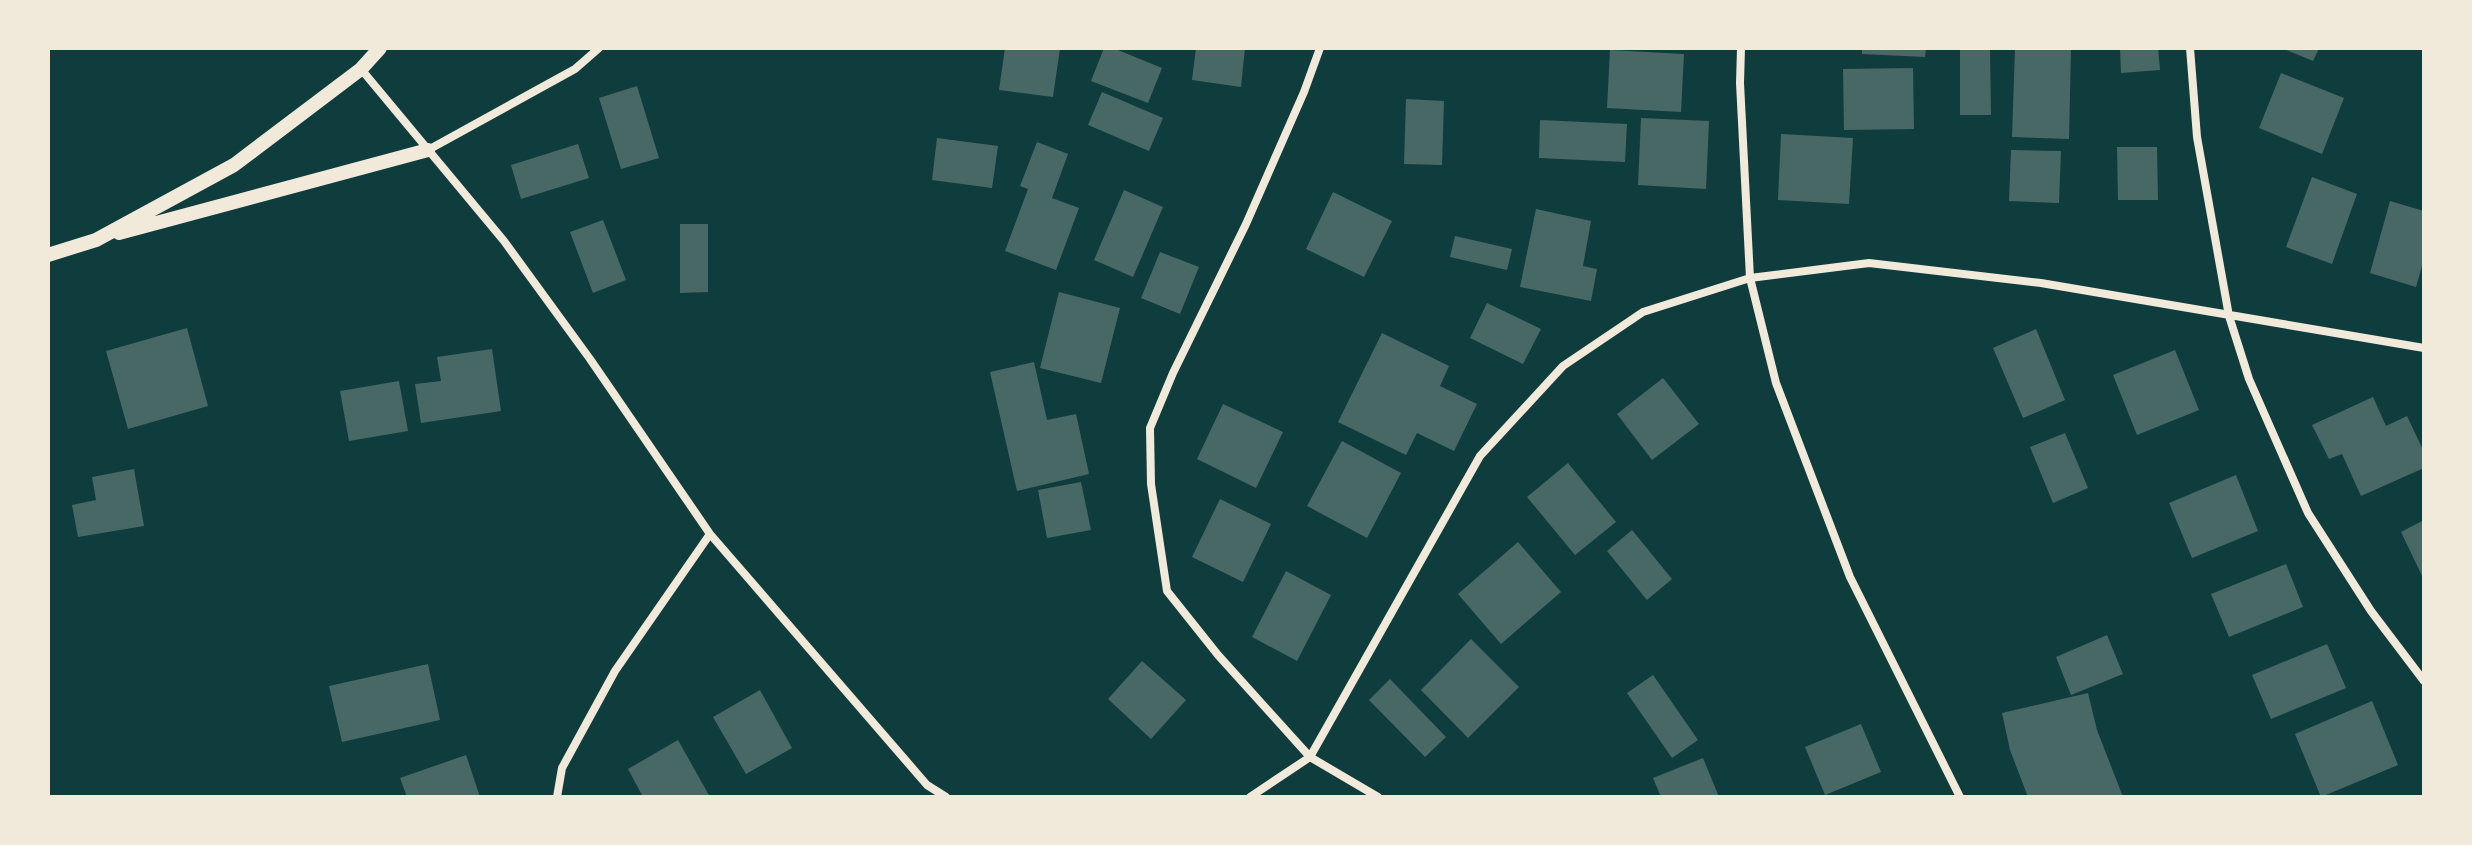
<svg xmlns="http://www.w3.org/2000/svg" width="2472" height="845" font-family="'Fira Sans',sans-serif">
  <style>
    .building { fill: #486865 }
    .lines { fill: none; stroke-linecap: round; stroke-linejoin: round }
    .minor { stroke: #f1e9da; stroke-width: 8 }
    .tertiary { stroke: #f1e9da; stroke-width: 14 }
  </style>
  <rect width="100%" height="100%" fill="#0f3d3e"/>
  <path class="building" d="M1005,48H1060L1053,97L999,90Z
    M1104,48H1113L1162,68L1148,103L1091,81Z
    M1196,48H1245L1241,87L1192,80Z
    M1862,48H1926L1925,57L1862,54Z
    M1960,48H1990L1991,115H1960Z
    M2015,48H2071L2069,139L2012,137Z
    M2120,48H2158L2160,70L2121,73Z
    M2282,48H2319L2313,61Z
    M1610,50L1684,54L1681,112L1607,108Z
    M1913,68L1914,129L1844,130L1843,69Z
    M2281,73L2344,98L2322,154L2259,128Z
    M637,86L659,158L621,169L599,98Z
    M1102,92L1163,118L1149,151L1088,125Z
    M1406,99L1444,101L1442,165L1404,164Z
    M1641,118L1709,121L1706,189L1638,185Z
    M1540,120L1627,124L1625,162L1539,158Z
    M1781,134L1853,138L1849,204L1778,200Z
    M937,138L998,146L992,188L932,180Z
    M1037,142L1068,154L1052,198L1079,208L1056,270L1005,251L1028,189L1020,186Z
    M578,144L589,178L521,199L511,165Z
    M2117,147H2157L2158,200H2118Z
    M2011,150L2061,151L2059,203L2009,201Z
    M2312,177L2357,194L2332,264L2286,247Z
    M1124,190L1163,207L1133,277L1094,260Z
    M1333,192L1392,221L1364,277L1306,249Z
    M2390,201L2424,211V259L2416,287L2370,273Z
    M1536,209L1591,221L1583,266L1597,269L1591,301L1520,287Z
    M603,220L626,280L593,293L570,232Z
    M680,224H708V292L680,293Z
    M1455,236L1512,249L1507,270L1450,257Z
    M1160,252L1199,267L1180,314L1141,298Z
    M1059,292L1120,308L1101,383L1040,368Z
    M1487,303L1541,329L1523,364L1470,338Z
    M187,328L208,406L128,429L106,351Z
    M2036,329L2065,400L2023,418L1993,348Z
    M1382,333L1449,366L1440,386L1477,404L1454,451L1417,433L1406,455L1338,422Z
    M492,349L501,411L421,423L415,384L441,381L437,357Z
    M2175,350L2199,410L2137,435L2113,375Z
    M1034,362L1047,420L1076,414L1089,474L1017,491L990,372Z
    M1663,378L1699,424L1652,460L1617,414Z
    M399,381L408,431L349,441L340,391Z
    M2373,397L2386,426L2407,416L2424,452V468L2361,496L2342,454L2329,459L2312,425Z
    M1223,404L1283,432L1256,488L1197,459Z
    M2065,433L2088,488L2053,503L2030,447Z
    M1342,441L1401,473L1367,538L1307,506Z
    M1568,463L1616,522L1575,555L1527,497Z
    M134,469L144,526L78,537L72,505L96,500L92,477Z
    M2236,475L2258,531L2192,558L2169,503Z
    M1081,482L1091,530L1047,538L1038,490Z
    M1220,499L1271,524L1243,582L1192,557Z
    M2424,520V580L2401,532Z
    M1632,530L1672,579L1647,600L1607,551Z
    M1518,542L1561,592L1501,644L1458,594Z
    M2286,564L2303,607L2229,637L2211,594Z
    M1286,571L1331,595L1297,661L1252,637Z
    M2107,635L2123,674L2071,695L2056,657Z
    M1471,639L1519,687L1468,738L1421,690Z
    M2327,644L2346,688L2271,719L2252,675Z
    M1142,661L1186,700L1151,739L1108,699Z
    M428,664L440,720L342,742L329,686Z
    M1653,675L1698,740L1672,758L1627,693Z
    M1390,679L1446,737L1425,757L1369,700Z
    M760,690L792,748L746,774L713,717Z
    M2088,693L2097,730L2123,797H2028L2010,750L2002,713Z
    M2372,701L2398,765L2321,797L2295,734Z
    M1861,724L1881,772L1825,795L1805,747Z
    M678,740L710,797H643L628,769Z
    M466,755L480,797H407L400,778Z
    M1703,758L1719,797H1661L1653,778Z"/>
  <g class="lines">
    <path class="minor" d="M1320,48L1304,92L1246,224L1173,373L1150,428L1151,484L1167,591L1218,655L1310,757L1378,797
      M1741,48L1740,83L1750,278L1776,383L1850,577L1960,797
      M2190,48L2197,137L2229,316L2249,379L2308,513L2371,611L2424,681
      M361,69L504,241L590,359L710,534L927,785L946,797
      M428,150L575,69L599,48
      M557,797L562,768L615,671L710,534
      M1250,797L1310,757L1480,456L1563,366L1643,312L1750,278L1869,263L2041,283L2424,348"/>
    <path class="tertiary" d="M119,233L428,150
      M48,255L96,240L234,165L361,69L380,48"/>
  </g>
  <rect width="2472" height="845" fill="none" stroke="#f1e9da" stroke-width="100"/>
</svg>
